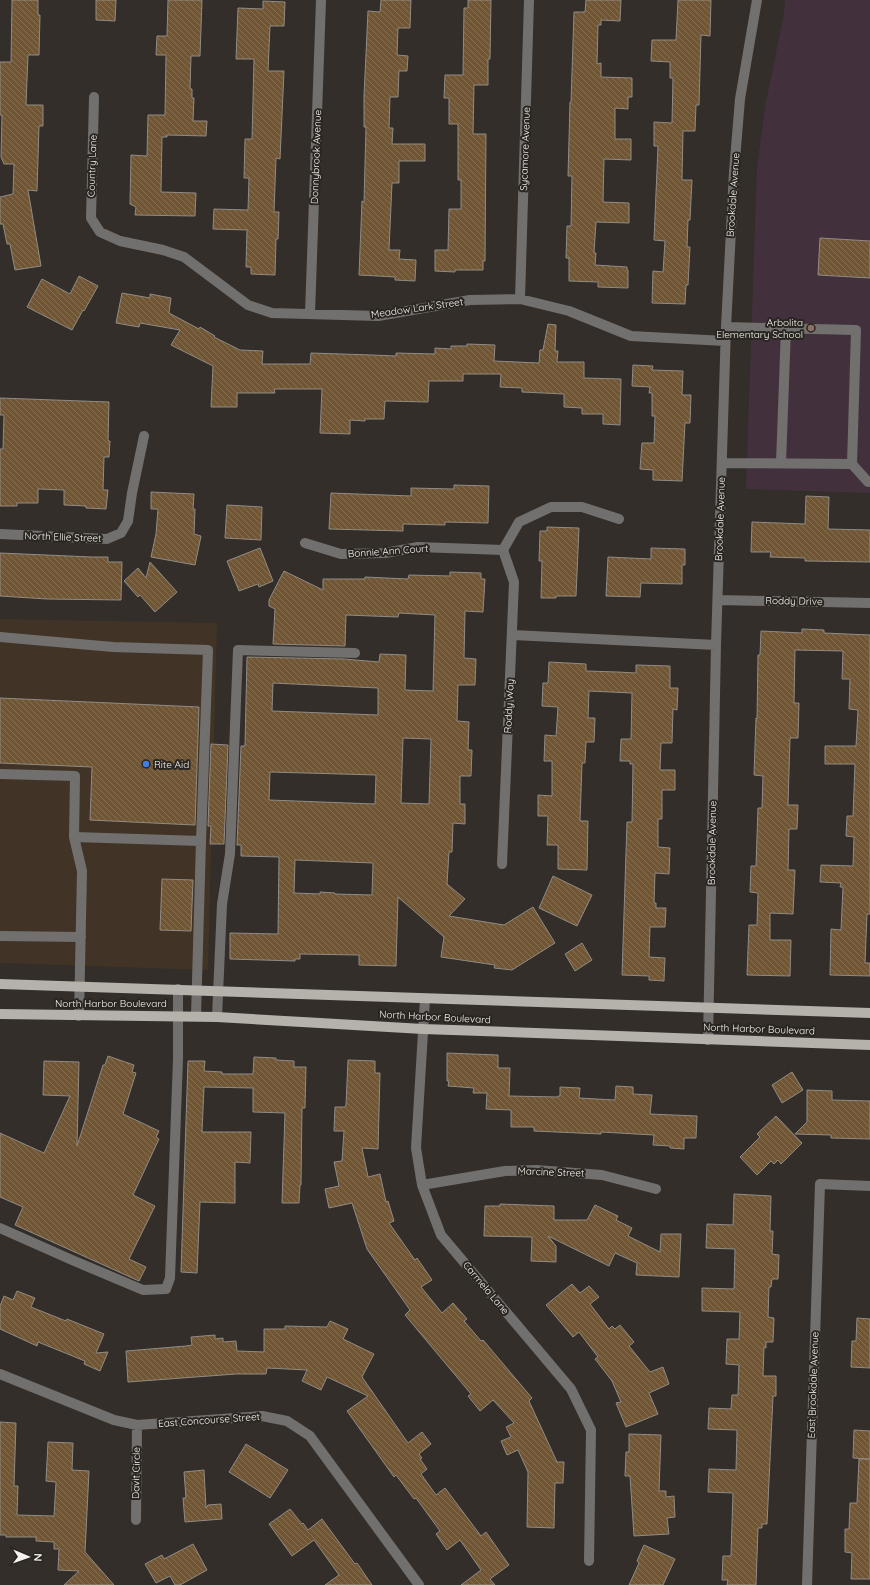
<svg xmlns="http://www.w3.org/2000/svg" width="870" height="1585" font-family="Quicksand,sans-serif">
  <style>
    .commercial { fill: #413426 }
    .education { fill: #42313c }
    .building { fill: url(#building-back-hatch); stroke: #918b85; fill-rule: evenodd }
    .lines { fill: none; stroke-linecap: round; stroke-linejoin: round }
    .minor { stroke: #72706e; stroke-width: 10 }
    .major { stroke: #b5b1ab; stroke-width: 10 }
    .education-dot { fill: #8d6e63; stroke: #292520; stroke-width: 1.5 }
    .shop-dot { fill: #3f7fe0; stroke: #292520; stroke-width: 1.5 }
    .labels { text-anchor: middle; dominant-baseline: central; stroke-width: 4; stroke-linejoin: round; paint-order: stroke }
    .street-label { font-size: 10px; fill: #f5f2ef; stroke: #292520 }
    .poi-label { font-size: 10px; fill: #f5f2ef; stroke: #292520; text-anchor: end }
  </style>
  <defs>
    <pattern id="building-back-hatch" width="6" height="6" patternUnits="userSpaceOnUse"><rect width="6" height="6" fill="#705635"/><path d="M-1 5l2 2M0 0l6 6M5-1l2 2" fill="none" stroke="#856f53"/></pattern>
  </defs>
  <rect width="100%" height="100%" fill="#332e29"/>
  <path class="commercial" d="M0,619L217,623L208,970L0,963Z"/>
  <path class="education" d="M785,0H870V493L746,489L757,167L765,107L784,13Z"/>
  <path class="building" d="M12,0H38V15H40L39,55H28L26,105H43V126H39L37,191L28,190L41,266L15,270L10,244H7L3,224H0V197L13,194L14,164H4L1,157L2,115H0V62H11Z
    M96,0H116L115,21L96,20Z
    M168,0H202L200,56H191L190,89H192V98H194L193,121H207L206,136L167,135V137H162L161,192L196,193L195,216L135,215L136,207L130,204L131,155L147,156L148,115H165L166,55H156L157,36H167Z
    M381,0H411L410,28H398L397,55L408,56L407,71H399L398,97H390L389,128H393L392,144H425V161H399V183H392L389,250H400L399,259L416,260L415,281L395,280V277L359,275L362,201L364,202L365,163L366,127H364V96L368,11L380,12Z
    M468,0H491L490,59H488V85H474L473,134H486L485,261H483V270H455V272L435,271V250H448L449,209H461V180H458V124H449V98H444L445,75H463L464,8H468Z
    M586,0H621L620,21L601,20V25H598L597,64L601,63V77L632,78V97H628V109L615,108V139H631V160L604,159L603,202L629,203V223L596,222L594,253H596L595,265L627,267V270H628V288L598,287V282L569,281V258H566L567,226H571L572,176H568L570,102H571L574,12H585Z
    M678,0H711L710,36L701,35L699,105H696L695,131H683L682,180H692L690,220H688L687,247H690L688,285H686L685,304L652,303L653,271L663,272L665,241L654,240L658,146H654V122L672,123L673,78H670V62L651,61L652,40H676Z
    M263,1L285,2L284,26H270L268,71H284L280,159L276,158L274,212H279L278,239H276L275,275L251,274V267H246L247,230L213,229L214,209L248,210L249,178H244L245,139H252L254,59H236L238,8L263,9Z
    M820,238L870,241V278L818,275Z
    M79,276L98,286L84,311L83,310L72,330L27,307L42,279L70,294Z
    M122,293L150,298V294L171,298L169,313L199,329L200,327L215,336L214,337L240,350L263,351L262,364H310L311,353L372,355L396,356V353L435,354V348L451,349V346H467V344L495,345L494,361L539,363L540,350H543L548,324L556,325L555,351H558L557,362H584V378L621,379L620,425L603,424V414H582V408L564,407V394L522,392V388L500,387L501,374H463V381H429L428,402L385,401L384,419H365V421L350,420V434L320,433L322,389H274L275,393H237V407H211L213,366L171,345L180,330L140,323L139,327L116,323Z
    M633,365L653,366L652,370L683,371L682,395H691L690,423H685L682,481L653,480V470L640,469L642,443H654L655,416H652V393H649L650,387L632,386Z
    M0,398L109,402L108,441H110L109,457H104L103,490H108L106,509L86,508V506L64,505V490L38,489V503H17V506H0V449H3L4,415H0Z
    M454,485L489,486L488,523L445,522V525L403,524V531L329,529L331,493L411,496V488L454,489Z
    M151,492L194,494L193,509H195L194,534L201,536L195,565L151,557L156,534L158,509H151Z
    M806,496L829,497L828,529L870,530V562L805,561V558L770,557L771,552H751L752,522L805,524Z
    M227,505L262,507L261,540L225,538Z
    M547,527L579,528L576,596H556V598H541L542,561H539L540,531H547Z
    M260,548L273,581L259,587L258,584L239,591L227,561Z
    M651,548L685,549V565H682V584L641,583L640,597L606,596L608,557L651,559Z
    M0,553L92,557H108V562H122L121,600L47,599L0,596Z
    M150,562L177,592L155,612L140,595L138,597L124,581L138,568L146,578Z
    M284,571L323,590V579H365V577L408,579L409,575L450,576V572L481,573V579H485L483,612L465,611L464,658L476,659L475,685H458L457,721L469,722L468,750H472L471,776H460V804H465V824L453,823L452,852H449L447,884L465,899L449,916L504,925L533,907L555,943L512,970L494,968L495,965L441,957L444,937L398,897L396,966L359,965V955L300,954V959H295V961L230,959V933L278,934L279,857L241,856V845H237L241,746H245L247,657L344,659L379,662L380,654L406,655L405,690L433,691L435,615L399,613L398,617L346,615L345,646L273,644L275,609L269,606V600ZM273,683L378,688V715L272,711ZM403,738L431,739L429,804L401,803ZM270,772L376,775L375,804L269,800ZM295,860L373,863L372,895L335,894V893L320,892V894L294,893Z
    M802,629L824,630V633L870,635V914H867L865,963H870V976L830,975L831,929L841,930L843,887H840L841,883L820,882L821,865L853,866L854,837L846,836L847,816H853L855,764H825V746H856L858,710L849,709L850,679H842L843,651L795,650L794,703H799L798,738H790L788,805H798L797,829H789L788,870H795L793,914L770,913V940H791L790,976L747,975L749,925H757L758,893L750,892L751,866H756L758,808H762L763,776L754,775L756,718L757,719L758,655H760L761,631L802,633Z
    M549,662L586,664V671L618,672L636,673V665L670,666V688H678L677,710L673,709L672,743H661L660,770H675V790H662V819H658V847L670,848L669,874L655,873L654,903H656V908H666L665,927H650L649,957L665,958L664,981L649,980V976L622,975L627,822H632L633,764H630V761H620L621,739H631L632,693L589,691L588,718H595L594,742H586L585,763H582L580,821H588L587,870L558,869V845H547L548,816H538V795L552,796V761H544L545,735L556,736L558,707L542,706L543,683H548Z
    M0,698L199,707L195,825L90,820L92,767L0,763Z
    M211,744L228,745L224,844H210L211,826H208Z
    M553,876L592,895L577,926L539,908Z
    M162,879L193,880L191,931L160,930Z
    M582,943L592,960L575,971L565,954Z
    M447,1053L498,1055V1068H510L509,1096L558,1097V1096H560V1087L580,1088L579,1098L615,1100L616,1086L633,1087V1094L652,1095L650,1114L697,1116L696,1138H684V1149L670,1148V1146L653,1145L654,1135L601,1132V1134L534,1131V1127H511V1110L486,1109L487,1093H473L474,1088L448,1086L449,1081H447Z
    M108,1056L134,1065L132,1072L136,1073L123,1114L159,1131L156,1137L159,1139L133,1195L155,1206L129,1259L146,1267L139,1281L15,1225L23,1207L0,1197V1133L44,1153L70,1096L43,1095L44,1061L79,1062L77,1146L103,1065H105Z
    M254,1057L276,1058V1060L294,1061V1067H306L305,1108H302L301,1185H300L299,1203H282L285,1113L253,1112V1088L204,1087L202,1132H251L250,1163L235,1162V1203L200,1202L197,1273L181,1272L188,1061H205L204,1071L222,1072V1074H253Z
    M348,1060L375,1061V1073H380L378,1149L362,1148L368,1177L380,1174L386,1202L388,1201L394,1221L389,1223L415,1260L417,1258L432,1280L421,1287L442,1313L453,1303L467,1319L464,1321L481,1341L483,1340L532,1398L529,1401L557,1462H564L563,1483H555L554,1528L527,1527L528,1472L518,1450L507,1455L501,1441L511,1437L506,1427L514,1423L493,1400L480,1411L468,1396L471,1394L405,1315L410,1310L367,1249L352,1203L329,1208L325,1189L339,1186L334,1162L342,1161L344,1131H334L335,1107H345L346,1105Z
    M792,1072L803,1090L782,1103L772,1085Z
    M807,1090L832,1091V1100L870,1101V1139L831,1138V1135L795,1134L807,1122Z
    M776,1116L802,1143L781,1164L778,1160L774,1164L771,1161L757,1175L740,1157L760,1137L757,1134Z
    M734,1194L771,1196L770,1231H773L772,1254L779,1255L778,1279H772L771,1287H769L768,1317L774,1318L773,1342H766V1348L764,1347L763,1376H776V1396H773L767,1524H762V1528H758L756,1585H727L728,1580H722L723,1556H731V1555L733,1493L708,1492L709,1469L736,1470L737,1430L708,1429L709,1408L731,1409L732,1395H738L739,1365L726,1364L727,1339H739L740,1312L702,1311V1288L734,1289L735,1249L706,1248L707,1224L733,1225Z
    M500,1204L554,1206V1220H587L595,1205L618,1216L616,1220L632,1228L628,1236L660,1252L661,1234H681L679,1277L636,1275L637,1263L615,1253L609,1266L548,1236L556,1246V1262L531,1261L532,1237L484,1236L485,1206H500Z
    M572,1284L580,1293L589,1286L599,1297L590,1304L609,1329L612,1326L615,1329L620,1325L634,1342L629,1346L650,1372L663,1367L669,1384L649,1393L658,1414L626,1427L616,1403L621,1402L612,1381L595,1359L598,1357L579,1332L573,1337L546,1305Z
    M17,1291L35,1298L31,1307L66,1321L67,1319L104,1334L96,1353L108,1352L100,1371L84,1364L85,1361L38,1342L37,1346L0,1329V1306L4,1296L13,1300Z
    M857,1318L870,1319V1368L851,1367L852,1341H856Z
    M330,1321L348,1329L343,1339L374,1354L362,1377L408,1443L422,1432L431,1444L419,1454L422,1458L420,1459L427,1469L421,1474L436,1495L445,1488L481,1536L486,1532L509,1565L490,1579L495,1585H461L481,1570L460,1540L447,1550L436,1534L440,1531L416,1498L414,1499L396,1475L394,1477L347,1411L368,1396L327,1377L321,1390L302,1381L307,1370L267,1368L266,1374H236L128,1382L126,1351L186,1346L192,1345L191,1337L215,1335V1339L223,1338V1342L236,1341L237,1351L264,1352V1329H285V1326L327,1327Z
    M0,1422L16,1423L14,1486H18L17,1515L54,1516L56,1482L46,1481L48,1442L73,1443L72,1470L89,1471L85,1552L114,1585H64L79,1571L58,1570L59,1549H54V1542L36,1541V1537H6V1535H0Z
    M854,1430L870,1431V1459L853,1458Z
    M629,1434L661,1435L659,1491H666V1497L674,1496L675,1517L667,1518L669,1534L634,1536L630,1476H625L626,1452H629Z
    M246,1444L288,1470L270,1498L229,1472Z
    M859,1459H870V1579H851L852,1553L845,1552V1529H849L850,1503H857Z
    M204,1470L206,1508L208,1505L221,1504L222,1519L185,1522L183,1498H186L184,1472Z
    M290,1509L302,1524L303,1523L308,1530L322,1519L355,1564L357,1563L372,1585H325L339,1575L314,1540L292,1556L269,1524Z
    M193,1544L207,1570L180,1585H175L170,1576L156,1583L145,1564L162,1555L164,1559Z
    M644,1545L675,1559L663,1585H629L639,1563L637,1561Z"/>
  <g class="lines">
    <path class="minor" d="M94,97L91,218L100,232L120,241L163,250L184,257L248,305L272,313L378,316L470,300L520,299L569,311L631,336L725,341
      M520,299L529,0
      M310,314L321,0
      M722,463L852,464L856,330L726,327
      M781,463L786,328
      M852,464L868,482H870
      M0,534L107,539L121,533L128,521L132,493L144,436
      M305,543L341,554L385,553L418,547L503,550L519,522L551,507H582L619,519
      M718,600L870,603
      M513,635L716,645
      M0,637L113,647L208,650L201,841L196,1016
      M0,774L75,776L74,837L82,871L79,1016
      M74,837L201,841
      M502,864L514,582L503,550
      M0,936L81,937
      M425,999L416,1148L422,1185L441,1235L571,1389L591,1430L589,1561
      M217,1017L222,904L230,854L238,650L355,653
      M708,1040L716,645L726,327L734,172L740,99L757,0
      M422,1185L505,1171L536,1170L602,1175L656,1189
      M0,1228L72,1260L143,1290L166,1289L170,1278L178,1059V989
      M0,1374L114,1420L137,1425L262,1416L287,1421L310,1436L419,1585
      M136,1520L137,1425
      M807,1585L820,1184L870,1186"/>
    <path class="major" d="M0,984L870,1013
      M0,1014L217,1017L423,1029L870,1045"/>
  </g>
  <circle class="education-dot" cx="811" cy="328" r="4"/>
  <circle class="shop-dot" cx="146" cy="764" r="4"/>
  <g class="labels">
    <g class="street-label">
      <text transform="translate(525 149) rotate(-88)">Sycamore Avenue</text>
      <text transform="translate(316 157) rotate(-88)">Donnybrook Avenue</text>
      <text transform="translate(92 166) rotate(-88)">Country Lane</text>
      <text transform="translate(733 195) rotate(-86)">Brookdale Avenue</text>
      <text transform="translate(417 308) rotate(-8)">Meadow Lark Street</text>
      <text transform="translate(720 519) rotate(-88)">Brookdale Avenue</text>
      <text transform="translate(63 537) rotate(2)">North Ellie Street</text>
      <text transform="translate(388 551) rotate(-4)">Bonnie Ann Court</text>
      <text transform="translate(794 601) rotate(1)">Roddy Drive</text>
      <text transform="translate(509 706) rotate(-87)">Roddy Way</text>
      <text transform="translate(712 843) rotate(-89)">Brookdale Avenue</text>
      <text x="111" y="1003">North Harbor Boulevard</text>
      <text transform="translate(435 1017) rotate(3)">North Harbor Boulevard</text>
      <text transform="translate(759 1029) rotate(2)">North Harbor Boulevard</text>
      <text transform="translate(551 1172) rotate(2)">Marcine Street</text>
      <text transform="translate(486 1288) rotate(50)">Carmela Lane</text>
      <text transform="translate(813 1385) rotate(-88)">East Brookdale Avenue</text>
      <text transform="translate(209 1420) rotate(-4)">East Concourse Street</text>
      <text transform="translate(136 1473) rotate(-89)">Davit Circle</text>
    </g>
    <g class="poi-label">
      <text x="803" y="322">Arbolita<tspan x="803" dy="12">Elementary School</tspan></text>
      <text x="154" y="764" text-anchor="start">Rite Aid</text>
    </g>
  </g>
  <g transform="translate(28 1557) rotate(92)" stroke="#292520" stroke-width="3" paint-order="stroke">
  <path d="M0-3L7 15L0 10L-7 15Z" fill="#f5f2ef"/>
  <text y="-6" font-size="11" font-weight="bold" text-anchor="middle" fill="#f5f2ef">N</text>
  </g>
</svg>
